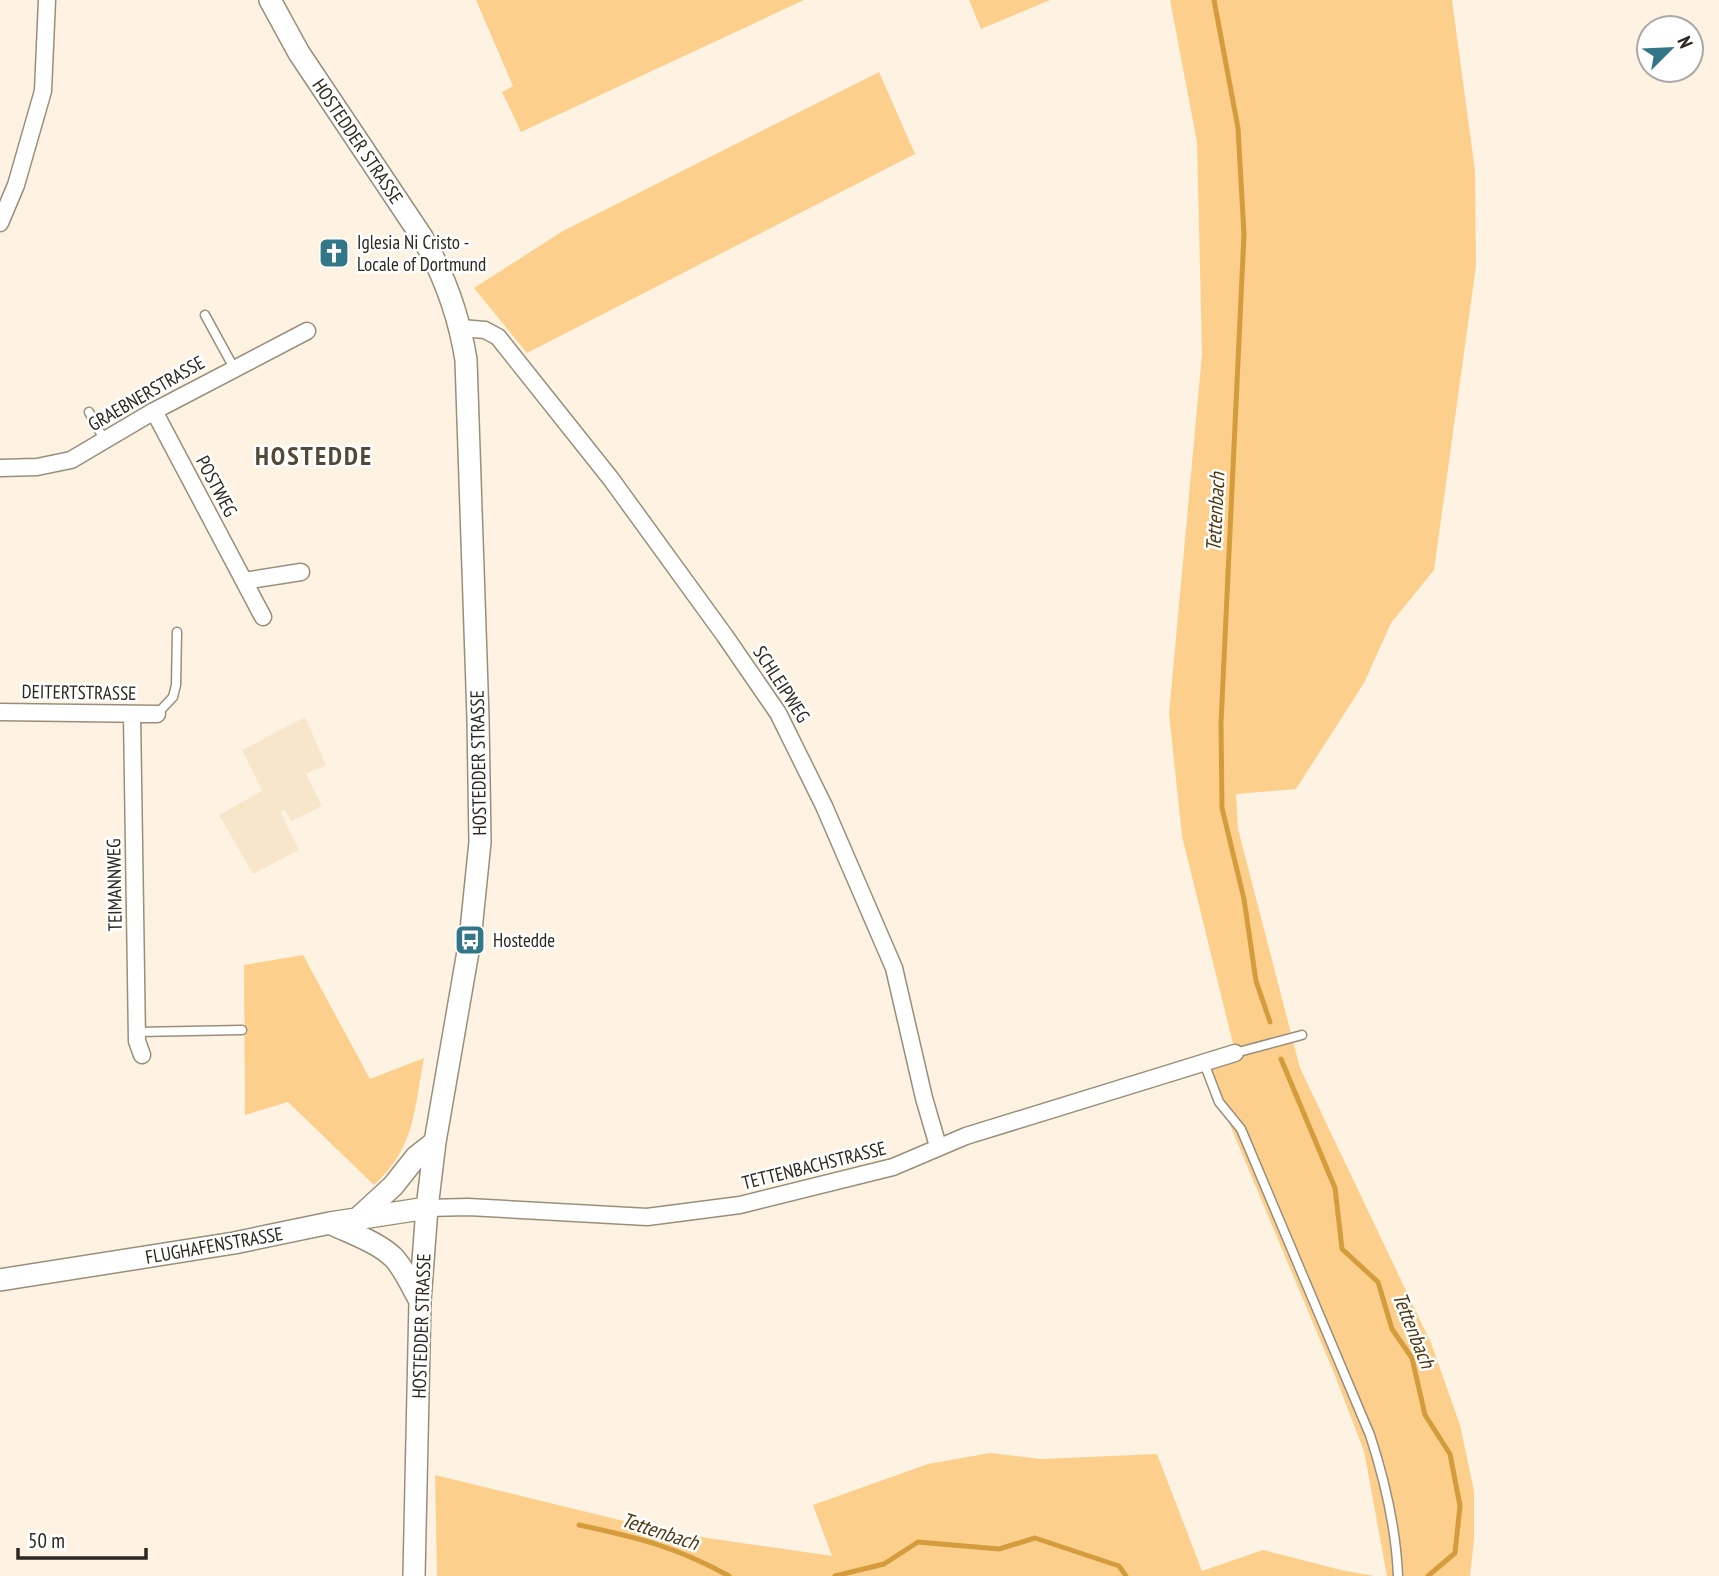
<svg xmlns="http://www.w3.org/2000/svg" width="1719" height="1576" font-family="'PT Sans Narrow',sans-serif">
  <style>
    .built { fill: #f8e6cb }
    .green { fill: #fcd08c }
    .lines { fill: none; stroke-linecap: round; stroke-linejoin: round }
    .stream { stroke: #d49c3c; stroke-width: 5 }
    .service-casing { stroke: #9a8e7b; stroke-width: 11 }
    .minor-casing { stroke: #9a8e7b; stroke-width: 19 }
    .secondary-casing { stroke: #9a8e7b; stroke-width: 24 }
    .service { stroke: #fff; stroke-width: 8 }
    .minor { stroke: #fff; stroke-width: 16 }
    .secondary { stroke: #fff; stroke-width: 21 }
    .labels { text-anchor: middle; dominant-baseline: central; stroke-width: 5; stroke-linejoin: round; paint-order: stroke }
    .street-label { font-size: 19px; fill: #2c2720; stroke: #fff }
    .poi-label { font-size: 19px; fill: #2c2720; stroke: #fff; text-anchor: start }
    .water-label { font-size: 21px; font-style: italic; fill: #503911; stroke: #fff }
    .district-label { font-size: 26px; font-weight: bold; letter-spacing: 2px; fill: #534837; stroke: #fff }
  </style>
  <rect width="100%" height="100%" fill="#fef3e3"/>
  <path class="built" d="M305,717L326,765L306,774L322,806L291,821L285,810L280,811L299,850L253,874L219,815L262,791L242,750Z"/>
  <path class="green" d="M476,0H804L521,132L502,92L513,86Z
    M969,0H1050L981,29Z
    M1170,0H1452L1475,171L1476,266L1434,570L1391,623L1364,683L1296,789L1236,794L1238,829L1300,1068L1431,1343L1460,1425L1474,1491V1540L1470,1576H1387L1364,1451L1334,1373L1204,1063L1235,1052L1182,836L1169,714L1202,354L1197,142Z
    M879,72L915,154L527,353L474,288L563,231Z
    M303,955L370,1079L424,1058C414,1110 415,1148 374,1185L288,1102L245,1115L244,965Z
    M990,1453L1041,1459L1157,1454L1202,1571L1263,1550L1341,1570L1374,1576H437L435,1475L673,1533L832,1556L813,1505L928,1464Z"/>
  <g class="lines">
    <path class="stream" d="M1214,0L1238,128L1244,234L1221,723L1222,808L1244,899L1256,981L1270,1022
      M1281,1059L1335,1188L1342,1249L1378,1282L1392,1329L1412,1358L1425,1415L1450,1454L1460,1506L1455,1553L1428,1576
      M579,1525C636,1537 677,1547 729,1576
      M835,1576L884,1564L918,1542L999,1549L1035,1538L1119,1566L1126,1576"/>
    <g class="service-casing">
      <path id="service" d="M205,315L234,368
        M89,412L105,441
        M157,714L173,697L176,685L177,632
        M137,1032L242,1030
        M1235,1053L1302,1035
        M1204,1063L1219,1102L1241,1129L1370,1435C1385,1481 1396,1528 1398,1576"/>
    </g>
    <g class="minor-casing">
      <path id="minor" d="M0,223L16,185L43,91L47,0
        M461,328L485,330L498,337L611,479L725,636L778,713L824,806L894,968L924,1098L938,1146
        M154,411L263,617
        M0,468L37,467L71,460L154,411L307,331
        M244,581L301,572
        M0,712L157,714
        M132,714L137,1041L142,1055
        M427,1208L468,1207L647,1217L740,1205L893,1167L966,1136L1235,1053"/>
    </g>
    <g class="secondary-casing">
      <path id="secondary" d="M270,0L299,53L422,237C445,276 459,316 466,360L478,718L480,842L470,940L435,1142L427,1208L420,1301L414,1576
        M357,1219L393,1186L416,1157L435,1142
        M330,1223C350,1233 378,1242 394,1258C405,1270 412,1287 420,1301
        M0,1280L234,1243L330,1223L427,1208"/>
    </g>
    <use href="#service" class="service"/>
    <use href="#minor" class="minor"/>
    <use href="#secondary" class="secondary"/>
  </g>
  <defs>
    <g id="church-square" transform="scale(1.575)"><rect x="-9" y="-9" width="18" height="18" rx="4" fill="#337687" stroke="#fff"/><path d="M-1.2-6h2.4v3.5h3.3v2.4h-3.3V6h-2.4V-.1h-3.3v-2.4h3.3Z" fill="#fff"/></g>
    <g id="bus-square" transform="scale(1.575)"><rect x="-9" y="-9" width="18" height="18" rx="4" fill="#337687" stroke="#fff"/><path d="M-5-6H5V4H4V6H2V4H-2V6H-4V4H-5ZM-3.5-4V0h7V-4ZM-3.5 1.2v1.5H-2V1.2ZM2 1.2v1.5H3.5V1.2Z" fill="#fff"/></g>
  </defs>
  <g fill-rule="evenodd">
    <use href="#church-square" x="334" y="253"/>
    <use href="#bus-square" x="470" y="940"/>
  </g>
  <g class="labels">
    <g class="street-label">
      <text transform="translate(358 141) rotate(56)">HOSTEDDER STRASSE</text>
      <text transform="translate(146 393) rotate(-30)">GRAEBNERSTRASSE</text>
      <text transform="translate(217 486) rotate(62)">POSTWEG</text>
      <text transform="translate(782 684) rotate(57)">SCHLEIPWEG</text>
      <text transform="translate(79 692) rotate(1)">DEITERTSTRASSE</text>
      <text transform="translate(478 763) rotate(-91)">HOSTEDDER STRASSE</text>
      <text transform="translate(114 885) rotate(-91)">TEIMANNWEG</text>
      <text transform="translate(814 1165) rotate(-14)">TETTENBACHSTRASSE</text>
      <text transform="translate(214 1245) rotate(-10)">FLUGHAFENSTRASSE</text>
      <text transform="translate(421 1326) rotate(-88)">HOSTEDDER STRASSE</text>
    </g>
    <g class="poi-label">
      <text x="357" y="242">Iglesia Ni Cristo -<tspan x="357" dy="22">Locale of Dortmund</tspan></text>
      <text x="493" y="940">Hostedde</text>
    </g>
    <g class="water-label">
      <text transform="translate(1215 512) rotate(-87)">Tettenbach</text>
      <text transform="translate(1414 1330) rotate(68)">Tettenbach</text>
      <text transform="translate(660 1531) rotate(18)">Tettenbach</text>
    </g>
    <g class="district-label">
      <text x="314" y="455">HOSTEDDE</text>
    </g>
  </g>
  <g transform="translate(1670 49) rotate(66)"><circle r="33" fill="#ffffff" stroke="#aba9a6" stroke-width="2"/>
  <path d="M0-5L12 26L0 18L-12 26Z" fill="#337687"/>
  <text y="-10" font-size="19" font-weight="bold" text-anchor="middle" fill="#2c2720">N</text>
  </g>
  <path d="M18 1548v10h128v-10" fill="none" stroke="#2c2720" stroke-width="3.5"/>
  <text x="28" y="1548" font-size="21" fill="#2c2720" stroke="#ffffff" stroke-width="5" paint-order="stroke">50 m</text>
</svg>
